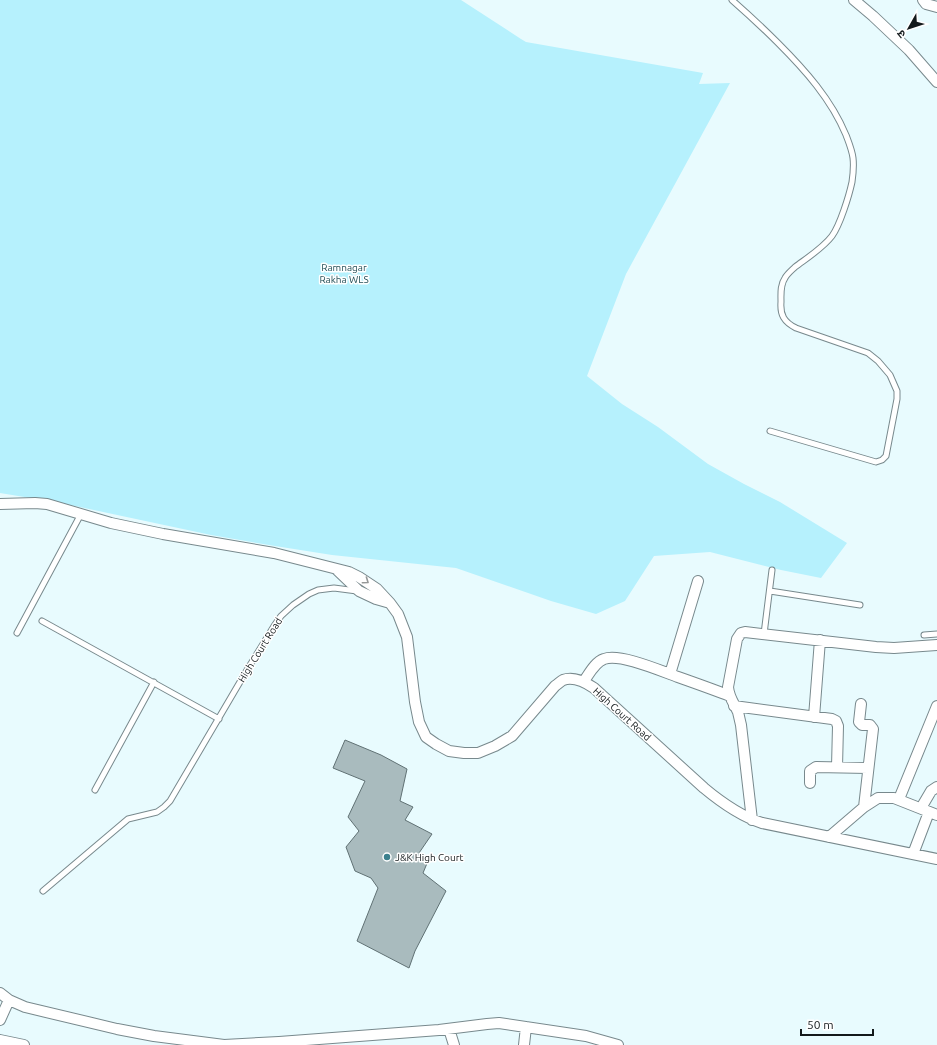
<svg xmlns="http://www.w3.org/2000/svg" width="937" height="1045" font-family="Ubuntu,'Noto Sans Devanagari',sans-serif">
  <style>
    .green { fill: #b6f1fd }
    .building { fill: #a9bbbe; stroke: #607174 }
    .lines { fill: none; stroke-linecap: round; stroke-linejoin: round }
    .service-casing { stroke: #78898d; stroke-width: 7 }
    .minor-casing { stroke: #78898d; stroke-width: 12 }
    .service { stroke: #fff; stroke-width: 5 }
    .minor { stroke: #fff; stroke-width: 10 }
    .oneway { stroke: #959898 }
    .poi-dot { fill: #3b808d; stroke: #fff; stroke-width: 1.5 }
    .labels { text-anchor: middle; dominant-baseline: central; stroke-width: 3; stroke-linejoin: round; paint-order: stroke }
    .park-label { font-size: 10px; fill: #244f57; stroke: #fff }
    .street-label { font-size: 10px; fill: #13191b; stroke: #fff }
    .poi-label { font-size: 10px; fill: #13191b; stroke: #fff; text-anchor: start }
  </style>
  <rect width="100%" height="100%" fill="#e8fbfe"/>
  <path class="green" d="M0,0H461L521,39L526,42L703,73L699,84L730,83L626,274L587,376L622,404L658,427L708,464L744,484L780,502L847,543L821,578L781,570L710,552L654,556L625,601L596,614L551,601L456,568L332,555L275,546L211,535L61,503L0,493Z"/>
  <path class="building" d="M345,740L381,755L407,769L400,801L413,807L405,820L432,834L419,853L428,861L423,873L446,891L415,951L409,968L357,941L378,888L371,878L355,871L346,847L359,831L348,817L365,781L333,768Z"/>
  <g class="lines">
    <g class="service-casing">
      <path id="service" d="M732,0C748,14 763,28 778,43C805,70 831,99 846,135C849,143 852,150 853,158C854,166 853,175 852,182C849,196 840,225 832,236C823,248 807,258 795,267C792,270 787,274 785,278C780,285 781,294 781,302C780,315 784,322 796,328L868,353L878,361L890,375L897,391V399L886,456L882,460L876,462L770,431
        M770,591L860,605
        M42,621L219,719
        M17,633L81,514
        M764,634L772,570
        M924,635L937,634
        M95,790L154,682
        M43,891L128,819L157,812L164,807L170,801L247,670L274,626L281,616L293,605L309,594L318,590L334,588L357,591"/>
    </g>
    <g class="minor-casing">
      <path id="minor" d="M854,0L873,16L909,50L937,82
        M923,0L926,4L937,7
        M0,504L35,503L47,504L111,523L163,534L274,553L349,572L359,577L377,589L390,603L398,614L407,637L415,702L419,722L426,737L436,744L449,751L464,753H478L495,746L512,736L555,686C558,684 561,681 563,680C574,676 585,682 594,688L704,788C722,803 740,816 762,823L937,859
        M337,570L359,591L376,599L390,603
        M670,674L698,581
        M584,681C589,674 595,662 604,659C620,653 661,671 678,677C695,683 712,689 730,696
        M861,704L859,722L862,725H870L873,729L864,807
        M734,706L832,719L836,721L838,726L837,767
        M814,717L820,640
        M810,783V771L816,767L868,768
        M899,799L937,706
        M921,808L931,791L937,787
        M752,820L741,725C740,721 739,716 738,712C734,703 729,698 728,687L737,639L741,633L745,632L876,647L894,648L937,645
        M829,837L864,807L878,798H894L937,815
        M913,854L929,812
        M0,993L9,1000L25,1007L117,1029L154,1036L224,1045
        M0,1020L9,1000
        M449,1029L454,1045
        M0,1040L24,1045
        M224,1045L279,1042L439,1030L487,1024L499,1023L586,1036L618,1045
        M524,1045L526,1027"/>
    </g>
    <use href="#service" class="service"/>
    <use href="#minor" class="minor"/>
  </g>
  <defs><path id="oneway-chevron" d="M-2-3.5L2.5 0L-2 3.5" fill="none" stroke-width="1.6" stroke-linecap="round" stroke-linejoin="round"/></defs>
  <use class="oneway" href="#oneway-chevron" transform="translate(366 581) rotate(35)"/>
  <circle class="poi-dot" cx="387" cy="857" r="4"/>
  <g class="labels">
    <g class="park-label">
      <text x="344" y="267">Ramnagar<tspan x="344" dy="12">Rakha WLS</tspan></text>
    </g>
    <g class="street-label">
      <text transform="translate(260 650) rotate(-58)">High Court Road</text>
      <text transform="translate(622 714) rotate(42)">High Court Road</text>
    </g>
    <g class="poi-label">
      <text x="395" y="857">J&amp;K High Court</text>
    </g>
  </g>
  <g transform="translate(909 28) rotate(231)" stroke="#ffffff" stroke-width="3" paint-order="stroke">
  <path d="M0-3L7 15L0 10L-7 15Z" fill="#13191b"/>
  <text y="-6" font-size="11" font-weight="bold" text-anchor="middle" fill="#13191b">उ</text>
  </g>
  <path d="M801 1029v6h72v-6" fill="none" stroke="#13191b" stroke-width="2"/>
  <text x="807" y="1029" font-size="12" fill="#13191b" stroke="#ffffff" stroke-width="3" paint-order="stroke">50 m</text>
</svg>
